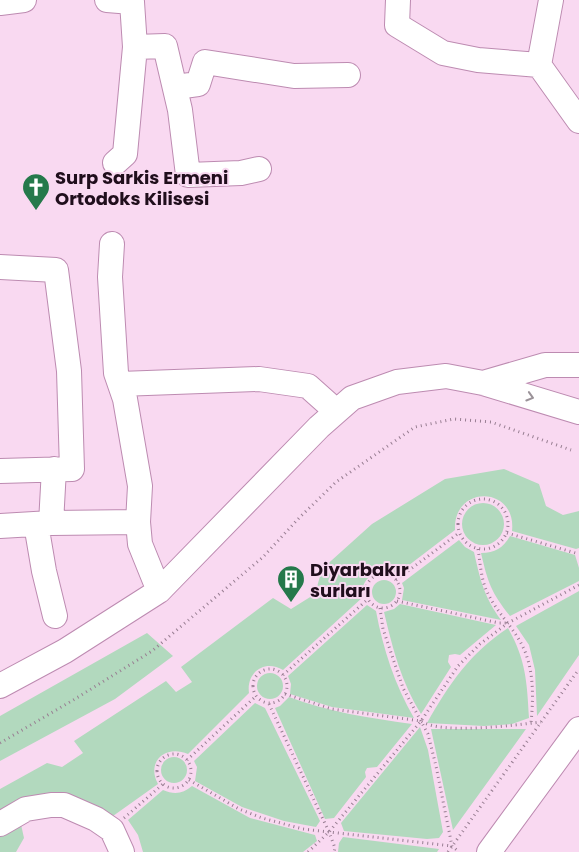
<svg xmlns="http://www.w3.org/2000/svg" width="579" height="852" font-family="Poppins,sans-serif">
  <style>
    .green { fill: #b2d9be }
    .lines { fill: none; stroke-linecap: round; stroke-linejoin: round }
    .minor-casing { stroke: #bd8bb1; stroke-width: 26 }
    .path { stroke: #987e92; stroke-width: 3; stroke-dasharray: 1 4; stroke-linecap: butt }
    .minor { stroke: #fff; stroke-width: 24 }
    .oneway { stroke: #9b9399 }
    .labels { text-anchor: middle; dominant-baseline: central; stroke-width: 4; stroke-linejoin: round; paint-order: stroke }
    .poi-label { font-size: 18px; font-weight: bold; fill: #200e1c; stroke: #f9d9f1; text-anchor: start }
  </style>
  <rect width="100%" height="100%" fill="#f9d9f1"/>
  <path class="green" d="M504,469L539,484L546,506L563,515L579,511V548L576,549L512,531C517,486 453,484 455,530L396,575C379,567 359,577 363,597L283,670C265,659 246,672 249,693L188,754C165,744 146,762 158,784L113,816L87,806L20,820L24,838L16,852H0V789L47,763L62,767L83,753L74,741L166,681L176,692L192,682L181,667L273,598L291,609L315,594L322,569L372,524L445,479Z
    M462 524a21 21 0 1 1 42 0a21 21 0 1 1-42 0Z
    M510,536L575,555L579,568V581L510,616C491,592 488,583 481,553C495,553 503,548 510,536Z
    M459,540L465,547L474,552C480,579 484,597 501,620L402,600L404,588L402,583Z
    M372 592a12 12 0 1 1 24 0a12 12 0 1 1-24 0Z
    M579,591V655L537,716L535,670L529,645L516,626Z
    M400,604L496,625L460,655L455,654L449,655L448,662L451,667L421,714C401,681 393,650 384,612L394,609Z
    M367,605L376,611C383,649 395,685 414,718L332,707L290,694L291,684L288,676Z
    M508,628C526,660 527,682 529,718L512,724L484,726L427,723C449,684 470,653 508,628Z
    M147,633L173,656L115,699L0,761V716Z
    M257 686a13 13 0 1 1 26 0a13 13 0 1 1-26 0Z
    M289,697C329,712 369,718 412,724L377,767L367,768L365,772L366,777L334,818L325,819L275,708L280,706Z
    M255,703L265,708L320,821L316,827L284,821L242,807L195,781L197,767L194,761Z
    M420,727L428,750L443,832L439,838L427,839L344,831L341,823Z
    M431,729H526L453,830Z
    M161 770a13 13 0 1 1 26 0a13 13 0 1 1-26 0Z
    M192,786L250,818L315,835L317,841L303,852H143L138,835L128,820L163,790C174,795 183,794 192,786Z
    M343,837L439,849L437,852H338L339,843Z"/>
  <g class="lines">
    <g class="minor-casing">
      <path id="minor" d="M107,0L132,2L135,47L125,154L115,163
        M398,0L397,25L443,53L478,60L539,65
        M551,0L539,65L579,121
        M0,3L24,0
        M135,47L165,46L180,110L188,175L241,173L259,169
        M176,87L198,84L205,62L294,76L348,75
        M112,244L110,277L116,373L125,399L140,486L138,522L140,544L159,591
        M0,267L56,270L69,371L72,469L0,471
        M483,383L545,365H579
        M120,384L259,379L308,386L336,411
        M51,523L54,469
        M36,524L44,571L55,616
        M0,526L51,523L138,522
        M0,686L65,651L159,591L319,427L352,398L397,382L446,376L483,383L579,412
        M0,824L26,809L51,805H64L96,819L112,830L122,852
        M489,852L579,729"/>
    </g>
    <path class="path" d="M458 524a25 25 0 1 1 50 0a25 25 0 1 1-50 0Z
      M507,533L579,554
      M478,549C480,562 481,576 485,587C495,613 519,631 527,657C534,678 533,702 531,723
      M366 591a17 17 0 1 1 34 0a17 17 0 1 1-34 0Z
      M396,580L459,533
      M397,601L499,623H507
      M380,608L383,629L403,688L428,734L436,766L452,846L459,852
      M253 686a17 17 0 1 1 34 0a17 17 0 1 1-34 0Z
      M283,675L368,599
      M285,694L332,709L421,721C441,735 516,725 541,722
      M269,704L329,832L335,848L334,852
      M0,743L75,699L152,651L263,557L299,518L336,482L415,427L454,419L491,422L571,450
      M157 771a17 17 0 1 1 34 0a17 17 0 1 1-34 0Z
      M187,760L255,697
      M189,780L239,809L262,818L303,829L452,846
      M124,818L163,784
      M308,852L329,832L421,721L458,666L480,644L508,623L579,585
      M448,852L579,669"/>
    <use href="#minor" class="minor"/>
  </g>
  <defs><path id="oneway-chevron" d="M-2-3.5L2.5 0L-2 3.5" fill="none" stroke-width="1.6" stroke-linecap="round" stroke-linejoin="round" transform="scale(1.25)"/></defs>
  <use class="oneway" href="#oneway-chevron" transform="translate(530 397) rotate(17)"/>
  <defs>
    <g id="church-pin" transform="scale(1.4375)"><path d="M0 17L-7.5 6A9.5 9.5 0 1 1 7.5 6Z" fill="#25794b" stroke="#f9d9f1"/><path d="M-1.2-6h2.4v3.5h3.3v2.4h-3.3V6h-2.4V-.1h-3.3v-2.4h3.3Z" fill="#fff"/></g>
    <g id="building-pin" transform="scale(1.4375)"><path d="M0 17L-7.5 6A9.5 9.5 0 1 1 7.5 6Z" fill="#25794b" stroke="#f9d9f1"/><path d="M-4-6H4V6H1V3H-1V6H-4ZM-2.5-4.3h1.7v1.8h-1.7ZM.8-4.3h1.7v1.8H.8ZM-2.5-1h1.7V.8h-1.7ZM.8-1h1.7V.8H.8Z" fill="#fff"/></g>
  </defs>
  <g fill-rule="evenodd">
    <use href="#church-pin" x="36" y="187"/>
    <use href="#building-pin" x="291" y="579"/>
  </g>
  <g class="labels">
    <g class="poi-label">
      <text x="55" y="177">Surp Sarkis Ermeni<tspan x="55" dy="21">Ortodoks Kilisesi</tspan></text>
      <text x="310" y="569">Diyarbakır<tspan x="310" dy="21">surları</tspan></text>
    </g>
  </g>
</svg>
